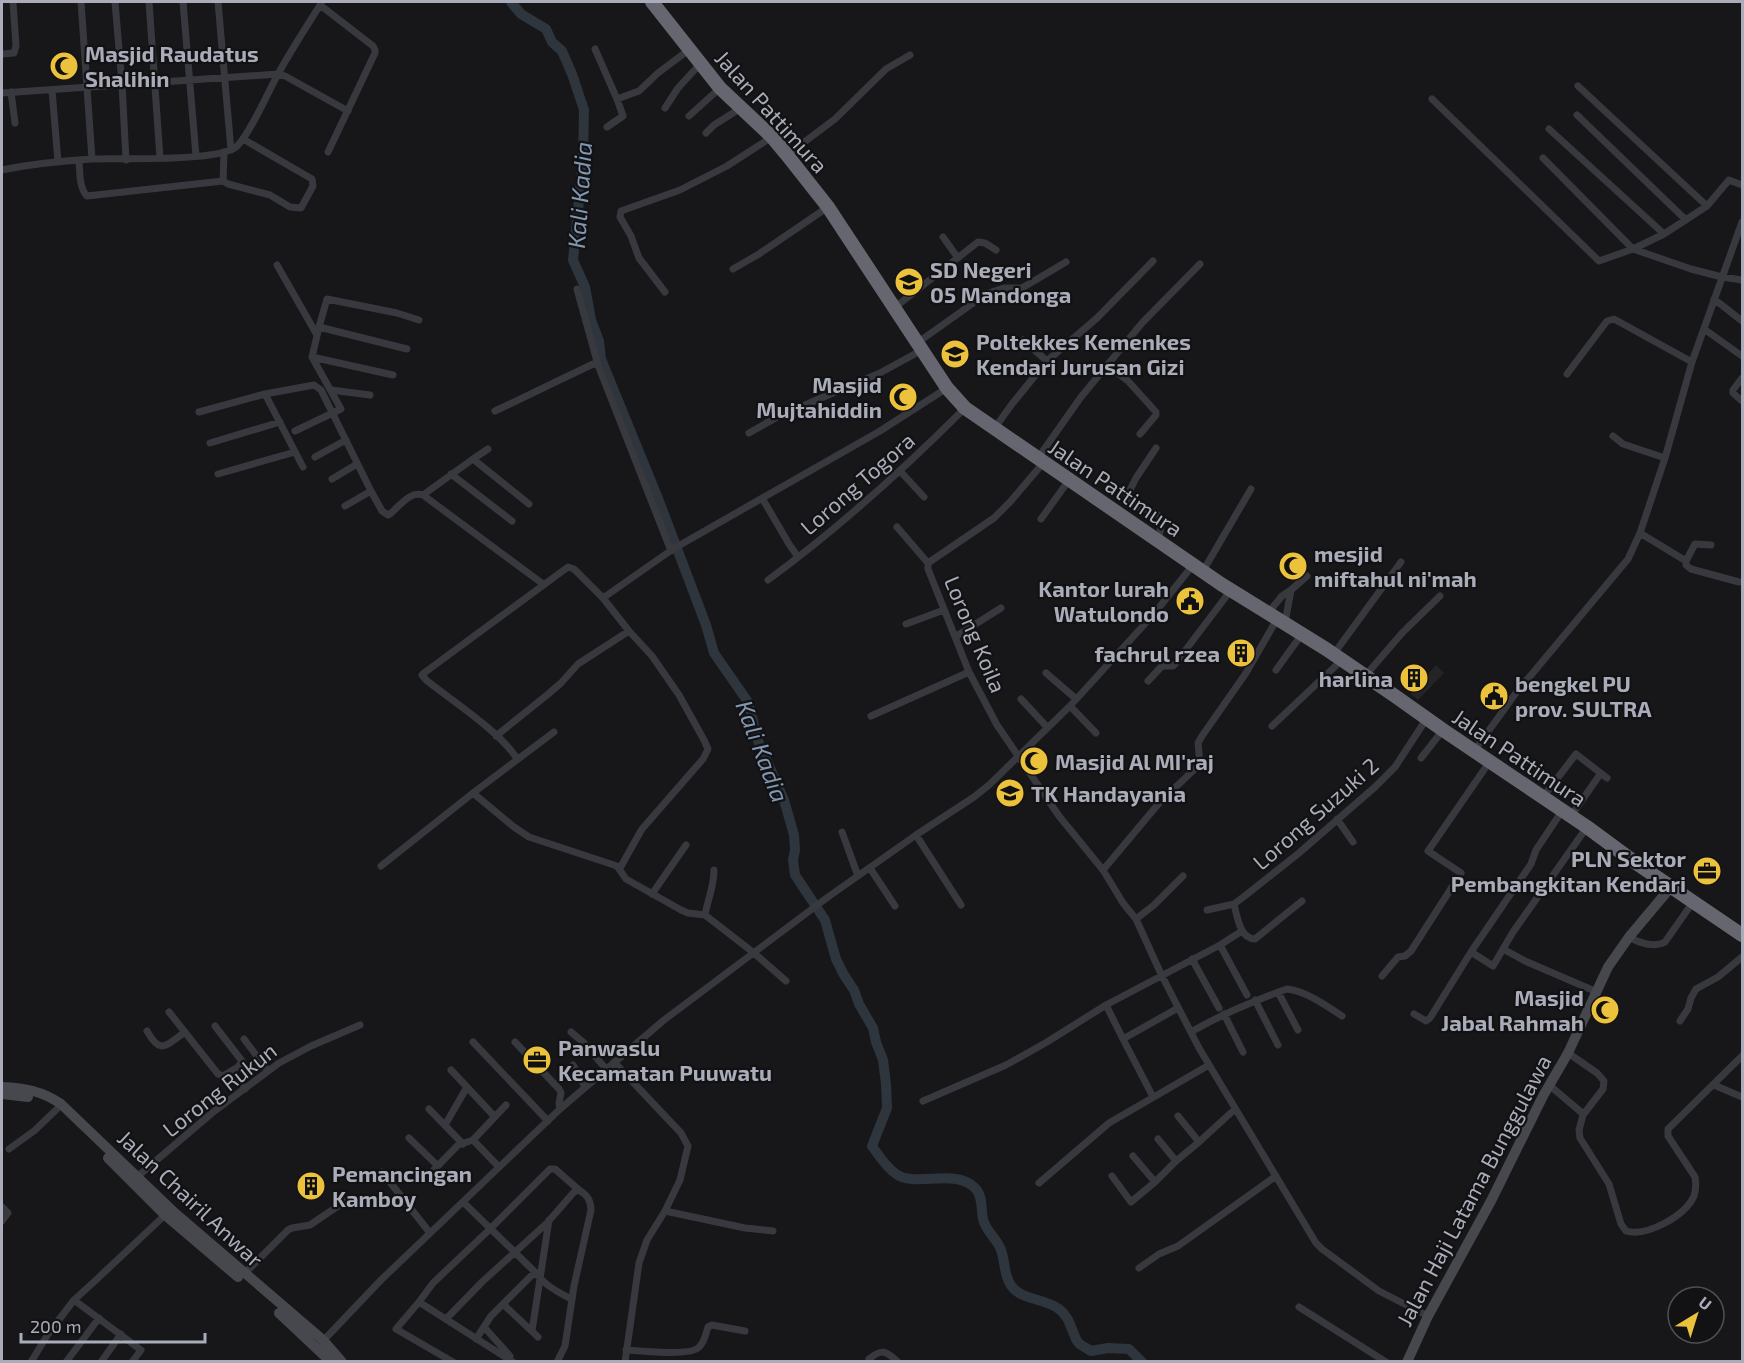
<svg xmlns="http://www.w3.org/2000/svg" width="1744" height="1363" font-family="'Exo 2',sans-serif">
  <style>
    .built { fill: #242326 }
    .lines { fill: none; stroke-linecap: round; stroke-linejoin: round }
    .river { stroke: #2e353d; stroke-width: 10 }
    .street { stroke: #38393e; stroke-width: 7 }
    .secondary { stroke: #46484e; stroke-width: 10 }
    .highway { stroke: #65666f; stroke-width: 14 }
    .labels { text-anchor: middle; dominant-baseline: central; stroke-width: 4.5; stroke-linejoin: round; paint-order: stroke }
    .poi-label { font-size: 22px; font-weight: bold; fill: #aaadb9; stroke: #121214; text-anchor: start }
    .street-label { font-size: 22px; fill: #aaadb9; stroke: #121214 }
    .water-label { font-size: 24px; font-style: italic; fill: #8298b2; stroke: #121214 }
  </style>
  <rect width="100%" height="100%" fill="#171719"/>
  <path class="built" d="M1436,665L1444,673L1418,700L1411,694Z"/>
  <g class="lines">
    <path class="river" d="M511,2L521,14L546,29L552,42L562,51L572,74L584,110L583,160L573,260L585,287L591,320L599,341L601,359L659,501L706,625L714,653L748,702L758,741L784,800L794,835L795,850L793,860L795,875L825,920L836,959L844,975L854,990L859,1004L873,1028L876,1042L883,1060L886,1084L887,1108L872,1146C879,1156 886,1167 896,1174C915,1188 957,1167 976,1189C983,1197 981,1210 983,1219C986,1232 997,1238 1001,1250C1005,1261 1004,1272 1009,1282C1018,1301 1043,1297 1059,1309C1070,1317 1071,1330 1077,1341C1079,1345 1087,1348 1091,1351L1108,1348L1129,1349L1142,1362"/>
    <path class="street" d="M81,2L92,159
      M115,2L122,84L126,160
      M149,2L160,158
      M183,2L196,156
      M218,2L231,150
      M320,5L373,46L375,50V53L328,152
      M595,49L617,99L639,91L658,73L690,49
      M2,54L14,53L16,46L13,2
      M1578,86L1707,206
      M52,90L58,162
      M11,92L15,123
      M2,93L278,74L285,76L348,111
      M1432,99L1599,261L1633,249L1664,234L1549,129
      M665,108L678,88L700,64
      M1577,115L1686,220
      M689,116L720,88
      M607,127L623,116L617,99
      M706,133L714,125L741,108
      M224,152L223,181L228,184L270,195L290,207L301,208L313,186L312,179L243,139
      M787,155L835,119L886,69L910,55
      M1543,158L1633,249L1691,269L1722,277L1742,280
      M79,161C80,172 79,188 87,196L223,181
      M2,170C31,164 62,161 92,159C120,158 217,162 236,147C249,136 268,92 277,76C291,50 307,26 322,2
      M1664,234L1707,206L1729,180L1742,185
      M943,237L958,258
      M277,265L317,335
      M733,269L759,254L828,207
      M577,289L598,365
      M665,292L639,258L631,236L620,217L621,211L680,190L727,166L772,137
      M1714,299L1742,321
      M894,308L978,242L985,243L996,250
      M319,327L407,349
      M1704,329L1742,356
      M1023,340L1047,361
      M917,343L986,294L1004,288H1022L1066,262
      M312,357L393,375
      M1107,365L1128,381L1156,412V415L1140,434
      M1567,374L1607,321L1614,319L1692,362
      M1742,378L1733,390V393L1742,401
      M331,390L370,395
      M495,411L593,364L598,365L671,551
      M199,412L265,394
      M994,429L1012,404L1047,361L1097,318L1153,261
      M295,431L341,409L312,357L319,327L327,299L397,313L419,320
      M749,433L779,416L880,373L922,350
      M1613,436L1623,444L1665,458
      M210,443L280,422
      M1156,448L1136,478L1127,496C1134,520 1174,498 1157,541
      M315,457L346,440
      M1038,458L1081,397L1142,323L1200,264
      M473,459L488,449
      M1044,462L1010,502L994,518L928,563V569L969,672L997,725L1059,816L1103,870L1123,903L1136,919L1161,974L1199,1048L1316,1243L1322,1249L1379,1291L1428,1316
      M303,467L265,394L314,385L321,390L371,491L382,511L388,515L390,514C400,506 409,491 423,495L543,584
      M901,472L924,497
      M218,474L295,452
      M451,474L512,521
      M332,479L357,464
      M423,495L473,459L529,504
      M762,498L789,544L798,557
      M345,506L371,491
      M1041,519L1069,480
      M897,527L928,563
      M1640,533L1686,561V565L1691,569L1739,582
      M1686,561L1695,544L1711,545
      M1203,571L1251,489
      M768,580C839,528 903,470 965,408
      M603,598L629,631L652,656L679,695L704,740L708,749L703,759L642,829L620,868
      M1268,613L1282,596L1291,590
      M1285,623L1291,590L1307,576
      M906,624L944,610
      M955,637L1001,608
      M1333,655L1401,562
      M1276,670L1302,634
      M1046,673L1075,698
      M1365,676L1403,632L1440,596
      M1148,681L1162,666H1173L1175,664L1231,590
      M1021,699L1047,727
      M1070,706L1096,733
      M871,716L969,672
      M1272,726L1342,660
      M554,732L473,793L514,827L529,837L617,866L626,879L681,910L688,913L705,915L754,953L786,981
      M496,736L547,695L561,683L578,664L629,631
      M1474,751L1516,693L1628,559L1640,533L1665,458L1692,362L1742,222
      M1421,758L1443,730
      M517,759C502,733 451,700 426,680L422,675L424,673L568,567L574,569L603,598L673,549L880,431L947,388
      M1543,797L1576,754L1607,778
      M1571,816L1601,773
      M1337,819L1353,842
      M842,832L858,876
      M916,835L961,905
      M381,866L473,793
      M870,868L895,906
      M1103,870L1160,802L1200,764L1198,743L1202,736L1246,673L1277,619
      M652,894L686,845
      M1234,904C1237,916 1240,939 1255,939L1302,901
      M1207,910L1234,904L1246,895L1299,853L1375,787L1395,767L1427,718
      M705,915C708,899 714,886 714,870
      M1136,919L1154,905L1183,876
      M1629,937C1639,943 1654,948 1665,942L1693,902
      M1220,945L1247,995
      M1503,949L1525,961L1597,992
      M1471,952L1493,966L1513,932L1587,827
      M1192,959L1219,1008
      M1382,976L1398,957L1405,956L1411,951L1461,873L1428,851L1490,761
      M1278,992L1298,1030
      M1255,1000L1278,1045
      M169,1012L218,1074L223,1076L238,1067L242,1061L215,1026
      M1224,1014L1243,1052
      M1414,1014L1426,1021L1430,1018L1471,952L1531,864L1536,850L1562,811
      M1680,1021L1688,1009L1691,998L1696,989L1718,977L1742,957
      M147,1031C161,1056 166,1045 185,1032
      M571,1032L584,1043L606,1069
      M1191,1032C1222,1014 1253,1001 1287,989C1306,991 1327,1006 1342,1016
      M244,1039L268,1071
      M1123,1039L1106,1005L1220,945L1242,931
      M473,1042L548,1121
      M515,1042L559,1089L561,1093L559,1103L560,1109
      M1568,1053L1597,1073L1604,1081L1603,1089L1583,1115
      M614,1062L681,1133L688,1146L680,1180L665,1211L647,1240L639,1263L625,1362
      M573,1065L585,1087
      M451,1070L495,1117
      M232,1071L245,1089
      M1549,1085L1581,1112L1583,1115L1579,1130L1580,1138L1609,1184L1621,1224L1626,1231C1647,1237 1685,1216 1694,1196C1696,1190 1696,1183 1695,1177L1668,1136V1129L1742,1056
      M1714,1085L1742,1097
      M1153,1097L1123,1039L1178,1008
      M923,1101L1006,1065L1047,1042L1106,1005
      M429,1109L463,1144
      M1178,1116L1199,1142L1235,1109
      M445,1125L467,1087
      M409,1138L438,1166
      M1158,1139L1176,1161L1199,1142
      M473,1140L499,1167
      M9,1149L34,1131L57,1109
      M1133,1156L1155,1182L1176,1161
      M382,1172L430,1233
      M138,1176L212,1113L279,1063L311,1046L360,1025
      M1112,1176L1131,1202L1155,1182
      M427,1177L458,1145L473,1140L506,1105
      M1039,1183L1109,1123L1209,1065
      M463,1202L535,1272C544,1285 558,1292 571,1299
      M2,1207L8,1213L2,1221
      M665,1211L745,1228L773,1231
      M1139,1268L1159,1254L1178,1246L1276,1176
      M244,1274L288,1230L292,1228L310,1225L344,1202
      M74,1300L141,1350L132,1362
      M419,1302L513,1362
      M503,1304L538,1337
      M1299,1307L1386,1362
      M446,1319L482,1282L547,1223L574,1192L579,1190C587,1195 591,1200 591,1210L574,1286L565,1346L557,1362
      M484,1327L510,1356
      M532,1331L549,1220
      M476,1339L491,1316L535,1272
      M321,1343L381,1280L560,1109L664,1020L828,897L916,835L974,797L989,785L1070,706L1153,615L1193,565
      M626,1350C639,1351 689,1356 698,1348C704,1344 706,1333 708,1327L712,1325L745,1331
      M869,1359C882,1348 886,1351 898,1362
      M31,1362L48,1334L74,1300L96,1280L165,1215
      M66,1362L99,1318
      M101,1362L121,1334
      M453,1362L396,1329L419,1302L433,1283L490,1229L550,1169H555L579,1190"/>
    <path class="secondary" d="M2,1087C25,1088 42,1091 61,1104L175,1213L323,1340L342,1362
      M2,1094L28,1097
      M108,1158L165,1215L238,1277
      M279,1313L331,1362
      M1407,1362L1428,1316L1491,1201L1543,1096L1568,1053L1608,967L1629,937L1671,887"/>
    <path class="highway" d="M652,2L720,88L772,137L787,155L828,207L947,388L965,408L1221,584L1326,649L1395,696L1443,730L1587,827L1633,861L1742,935"/>
  </g>
  <defs>
    <g id="mosque-disc" transform="scale(1.5)"><circle r="9.5" fill="#ecc13c" stroke="#121214"/><path d="M3.5-4.9A6 6 0 1 0 3.5 4.9A5 5 0 1 1 3.5-4.9Z" fill="#111"/></g>
    <g id="school-disc" transform="scale(1.5)"><circle r="9.5" fill="#ecc13c" stroke="#121214"/><path d="M0-5L7-2L0 1L-7-2ZM-4 1L0 2.5L4 1V4Q0 6-4 4Z" fill="#111"/></g>
    <g id="university-disc" transform="scale(1.5)"><circle r="9.5" fill="#ecc13c" stroke="#121214"/><path d="M0-5L7-2L0 1L-7-2ZM-4 1L0 2.5L4 1V4Q0 6-4 4Z" fill="#111"/></g>
    <g id="civic-disc" transform="scale(1.5)"><circle r="9.5" fill="#ecc13c" stroke="#121214"/><path d="M-.6-6.5H3V-4.5H.6V-3L4-1V1h2V6H-6V1h2V-1L-.6-3ZM-1.2 2.5V6h2.4V2.5Z" fill="#111"/></g>
    <g id="building-disc" transform="scale(1.5)"><circle r="9.5" fill="#ecc13c" stroke="#121214"/><path d="M-4-6H4V6H1V3H-1V6H-4ZM-2.5-4.3h1.7v1.8h-1.7ZM.8-4.3h1.7v1.8H.8ZM-2.5-1h1.7V.8h-1.7ZM.8-1h1.7V.8H.8Z" fill="#111"/></g>
    <g id="office-disc" transform="scale(1.5)"><circle r="9.5" fill="#ecc13c" stroke="#121214"/><path d="M-6-3h4V-5.5h4V-3h4V5H-6ZM-1-4.5V-3h2v-1.5ZM-6 0V1H6V0Z" fill="#111"/></g>
  </defs>
  <g fill-rule="evenodd">
    <use href="#mosque-disc" x="64" y="66"/>
    <use href="#school-disc" x="909" y="282"/>
    <use href="#university-disc" x="955" y="354"/>
    <use href="#mosque-disc" x="903" y="397"/>
    <use href="#mosque-disc" x="1293" y="566"/>
    <use href="#civic-disc" x="1190" y="601"/>
    <use href="#building-disc" x="1241" y="653"/>
    <use href="#building-disc" x="1414" y="678"/>
    <use href="#civic-disc" x="1494" y="696"/>
    <use href="#mosque-disc" x="1034" y="761"/>
    <use href="#school-disc" x="1010" y="793"/>
    <use href="#office-disc" x="1707" y="871"/>
    <use href="#mosque-disc" x="1605" y="1010"/>
    <use href="#office-disc" x="537" y="1060"/>
    <use href="#building-disc" x="311" y="1186"/>
  </g>
  <g class="labels">
    <g class="poi-label">
      <text x="85" y="53">Masjid Raudatus<tspan x="85" dy="25">Shalihin</tspan></text>
      <text x="930" y="269">SD Negeri<tspan x="930" dy="25">05 Mandonga</tspan></text>
      <text x="976" y="341">Poltekkes Kemenkes<tspan x="976" dy="25">Kendari Jurusan Gizi</tspan></text>
      <text x="882" y="384" text-anchor="end">Masjid<tspan x="882" dy="25">Mujtahiddin</tspan></text>
      <text x="1314" y="553">mesjid<tspan x="1314" dy="25">miftahul ni'mah</tspan></text>
      <text x="1169" y="588" text-anchor="end">Kantor lurah<tspan x="1169" dy="25">Watulondo</tspan></text>
      <text x="1220" y="653" text-anchor="end">fachrul rzea</text>
      <text x="1393" y="678" text-anchor="end">harlina</text>
      <text x="1515" y="683">bengkel PU<tspan x="1515" dy="25">prov. SULTRA</tspan></text>
      <text x="1055" y="761">Masjid Al MI'raj</text>
      <text x="1031" y="793">TK Handayania</text>
      <text x="1686" y="858" text-anchor="end">PLN Sektor<tspan x="1686" dy="25">Pembangkitan Kendari</tspan></text>
      <text x="1584" y="997" text-anchor="end">Masjid<tspan x="1584" dy="25">Jabal Rahmah</tspan></text>
      <text x="558" y="1047">Panwaslu<tspan x="558" dy="25">Kecamatan Puuwatu</tspan></text>
      <text x="332" y="1173">Pemancingan<tspan x="332" dy="25">Kamboy</tspan></text>
    </g>
    <g class="street-label">
      <text transform="translate(772 111) rotate(48)">Jalan Pattimura</text>
      <text transform="translate(857 483) rotate(-41)">Lorong Togora</text>
      <text transform="translate(1116 487) rotate(34)">Jalan Pattimura</text>
      <text transform="translate(976 634) rotate(67)">Lorong Koila</text>
      <text transform="translate(1520 757) rotate(34)">Jalan Pattimura</text>
      <text transform="translate(1315 813) rotate(-41)">Lorong Suzuki 2</text>
      <text transform="translate(219 1089) rotate(-38)">Lorong Rukun</text>
      <text transform="translate(1473 1190) rotate(-62)">Jalan Haji Latama Bunggulawa</text>
      <text transform="translate(191 1198) rotate(43)">Jalan Chairil Anwar</text>
    </g>
    <g class="water-label">
      <text transform="translate(579 195) rotate(-86)">Kali Kadia</text>
      <text transform="translate(763 751) rotate(69)">Kali Kadia</text>
    </g>
  </g>
  <rect width="1744" height="1363" fill="none" stroke="#aaadb9" stroke-width="6"/>
  <g transform="translate(1696 1315) rotate(38)"><circle r="28" fill="#121214" stroke="#4f5056" stroke-width="1.5"/>
  <path d="M0-4.5L10 22L0 15L-10 22Z" fill="#ecc13c"/>
  <text y="-9" font-size="16" font-weight="bold" text-anchor="middle" fill="#aaadb9">U</text>
  </g>
  <path d="M21 1333v9h184v-9" fill="none" stroke="#aaadb9" stroke-width="3"/>
  <text x="30" y="1333" font-size="18" fill="#aaadb9" stroke="#121214" stroke-width="4.5" paint-order="stroke">200 m</text>
</svg>
